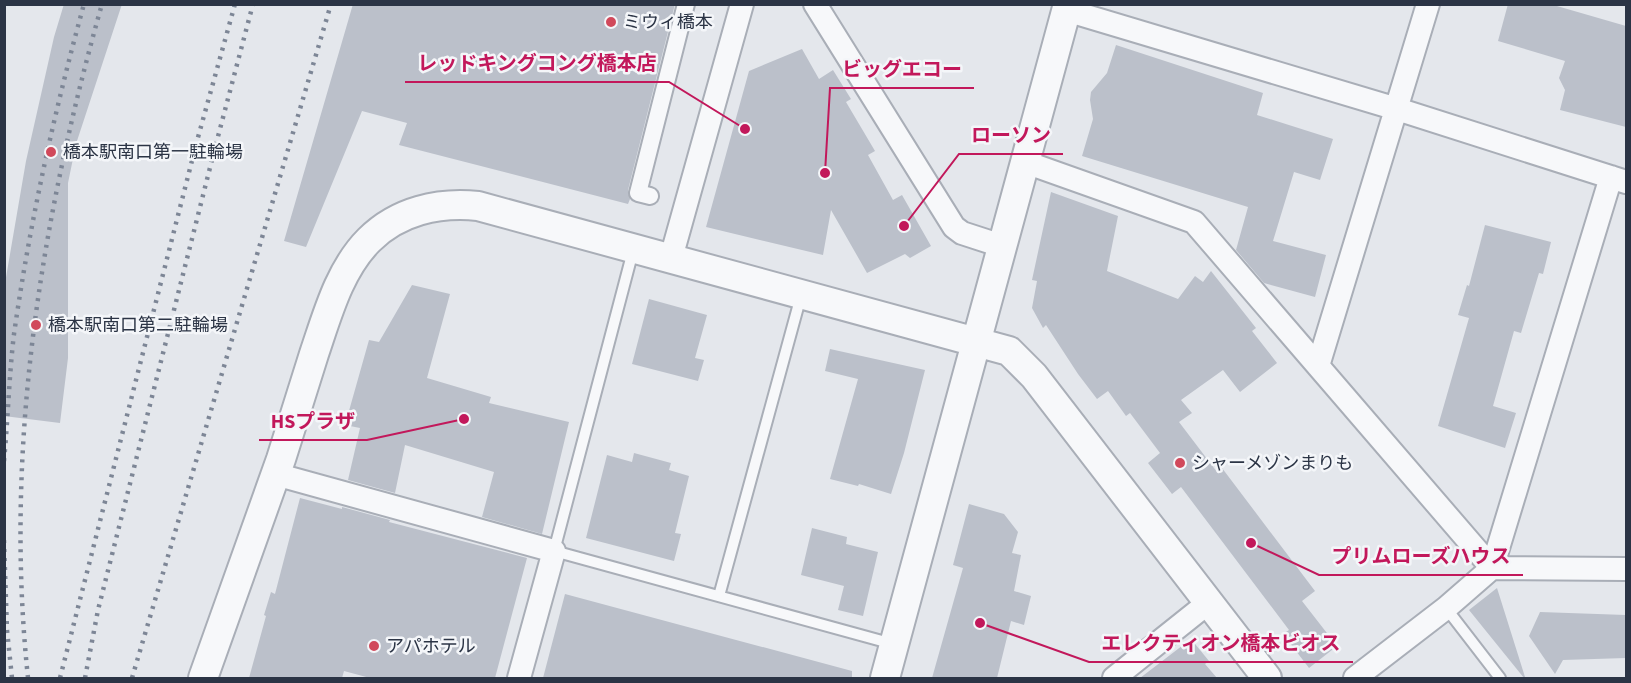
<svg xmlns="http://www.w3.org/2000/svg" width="1631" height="683" font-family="'Source Sans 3','Noto Sans JP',sans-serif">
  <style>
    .building { fill: #bbc0ca }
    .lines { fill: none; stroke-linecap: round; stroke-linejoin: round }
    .service-casing { stroke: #a9aeb7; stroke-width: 14 }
    .pedestrian-casing { stroke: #a9aeb7; stroke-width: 20 }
    .minor-casing { stroke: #a9aeb7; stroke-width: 26 }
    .tertiary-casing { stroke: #a9aeb7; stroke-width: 32 }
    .service { stroke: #f7f8fa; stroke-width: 10 }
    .pedestrian { stroke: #f7f8fa; stroke-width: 16 }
    .minor { stroke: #f7f8fa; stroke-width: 22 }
    .tertiary { stroke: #f7f8fa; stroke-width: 28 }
    .rail { stroke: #7d8696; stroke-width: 4.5; stroke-dasharray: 3 6; stroke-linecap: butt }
    .poi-dot { fill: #d1495b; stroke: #f4f6f9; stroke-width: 2 }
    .labels { text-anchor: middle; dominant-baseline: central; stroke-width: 5; stroke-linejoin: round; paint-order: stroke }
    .poi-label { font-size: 18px; fill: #2b3445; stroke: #f4f6f9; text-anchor: start }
    .leader { fill: none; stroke: #c2185b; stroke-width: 2 }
    .callout-dot { fill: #c2185b; stroke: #f4f6f9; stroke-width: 2 }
    .callout-label { font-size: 20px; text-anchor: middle; font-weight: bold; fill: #c2185b; stroke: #f4f6f9; stroke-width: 5; stroke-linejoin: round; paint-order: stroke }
  </style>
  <rect width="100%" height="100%" fill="#e4e7ec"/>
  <path class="building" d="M64,4H122L76,144L68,183V358L60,423L4,416V289L26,161L54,37Z
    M353,4H675L628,190L630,199L628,204L399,145L407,123L362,111L306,247L284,241Z
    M1508,4H1550L1626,26V127L1560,110L1565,90L1559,78L1565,61L1498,41Z
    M1116,45L1263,93L1257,115L1333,139L1320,180L1294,172L1273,241L1326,255L1315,297L1264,283L1236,250L1248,207L1082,156L1093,119L1090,100L1091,92L1107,73Z
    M802,49L819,79L833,70L851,99L846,102L875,151L868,155L893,200L902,195L931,246L910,258L905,254L867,273L831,210L823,255L706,227L749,71Z
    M1051,192L1118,216L1107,271L1178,299L1195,276L1203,282L1211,271L1256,328L1252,331L1277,363L1240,392L1223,370L1181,400L1192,413L1179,422L1217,472L1222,468L1315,591L1302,601L1337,646L1309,668L1283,634L1289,630L1181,487L1172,494L1148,463L1160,453L1130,413L1126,416L1108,391L1097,399L1078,374L1046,325L1043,328L1032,308L1037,281L1032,280Z
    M1485,225L1551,242L1543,274L1539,273L1521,333L1514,331L1493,406L1516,413L1505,448L1438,426L1469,318L1458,315L1467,285L1469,286Z
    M412,285L450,294L427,378L491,397L489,403L569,422L542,534L482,517L494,472L405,445L395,493L348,480L360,428L345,425L369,340L379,342Z
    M649,299L707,315L695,358L704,360L698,381L632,364Z
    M830,349L925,370L904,453L891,494L859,484L858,486L830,479L858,379L825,371Z
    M634,453L671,463L669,470L689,476L675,533L681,534L674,561L586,538L607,455L632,462Z
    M300,498L342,509V507L390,520L389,522L527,558L495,678H370L344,671L342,678H249L266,616L264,615L271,592L275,594Z
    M969,504L1004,514L1018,532L1012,553L1021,555L1014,591L1031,596L1024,625L1011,621L997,678H932L963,568L953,565Z
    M812,528L847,537L846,544L878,552L863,616L838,610L844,586L801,575Z
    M1497,588L1525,677L1524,678L1469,610Z
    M565,594L852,671V678H543Z
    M1540,612L1626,615V658L1563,660L1555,674L1529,636Z
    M1191,639L1209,661L1205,664L1217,678H1140Z"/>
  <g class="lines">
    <g class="service-casing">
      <path id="service" d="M633,251L554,551L893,644
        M719,596L801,296
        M1446,608L1500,678"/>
    </g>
    <g class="pedestrian-casing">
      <path id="pedestrian" d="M650,196L638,193L686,4"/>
    </g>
    <g class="minor-casing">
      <path id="minor" d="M815,4L954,227L962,233L1002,246
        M1066,10L1397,109L1626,182
        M1025,162L1194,222L1492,568L1626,569
        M671,258L742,4
        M1318,366L1428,4
        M275,474L554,551L519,678
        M1114,678L1208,603
        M1355,678L1446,608L1492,568L1611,177"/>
    </g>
    <g class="tertiary-casing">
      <path id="tertiary" d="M203,678C229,605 255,532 281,459C292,424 303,389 314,354C327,316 339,270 369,240C398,211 438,202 478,206L1009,351L1034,376L1267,678
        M885,678L1068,4"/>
    </g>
    <use href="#service" class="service"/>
    <use href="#pedestrian" class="pedestrian"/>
    <use href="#minor" class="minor"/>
    <use href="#tertiary" class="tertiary"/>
    <path class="rail" d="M4,461C8,419 9,376 14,334C30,222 54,113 84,4
      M4,540L7,630L12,678
      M28,678C4,452 40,223 102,4
      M60,678L197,141L235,4
      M85,678L98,610L216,144L253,4
      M132,678L331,4"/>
  </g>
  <g class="poi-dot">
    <circle cx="611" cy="22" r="6"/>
    <circle cx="51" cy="152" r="6"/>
    <circle cx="36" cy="325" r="6"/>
    <circle cx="1180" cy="463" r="6"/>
    <circle cx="374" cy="646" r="6"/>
  </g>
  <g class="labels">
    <g class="poi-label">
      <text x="623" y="22">ミウィ橋本</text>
      <text x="63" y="152">橋本駅南口第一駐輪場</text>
      <text x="48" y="325">橋本駅南口第二駐輪場</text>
      <text x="1192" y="463">シャーメゾンまりも</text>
      <text x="386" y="646">アパホテル</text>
    </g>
  </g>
  <path class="leader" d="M745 129L669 82H405M825 173L830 88H974M904 226L959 154H1063M464 419L367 440H259M1251 543L1319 575H1523M980 623L1089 662H1353"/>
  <g class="callout-dot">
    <circle cx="745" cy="129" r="6"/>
    <circle cx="825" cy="173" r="6"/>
    <circle cx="904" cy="226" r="6"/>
    <circle cx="464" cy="419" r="6"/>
    <circle cx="1251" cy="543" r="6"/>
    <circle cx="980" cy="623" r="6"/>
  </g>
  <g class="callout-label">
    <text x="537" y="70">レッドキングコング橋本店</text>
    <text x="902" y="76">ビッグエコー</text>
    <text x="1011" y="142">ローソン</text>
    <text x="313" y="428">HSプラザ</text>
    <text x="1421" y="563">プリムローズハウス</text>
    <text x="1221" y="650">エレクティオン橋本ビオス</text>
  </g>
  <rect width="1631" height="683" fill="none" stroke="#2b3445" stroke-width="12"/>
</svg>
